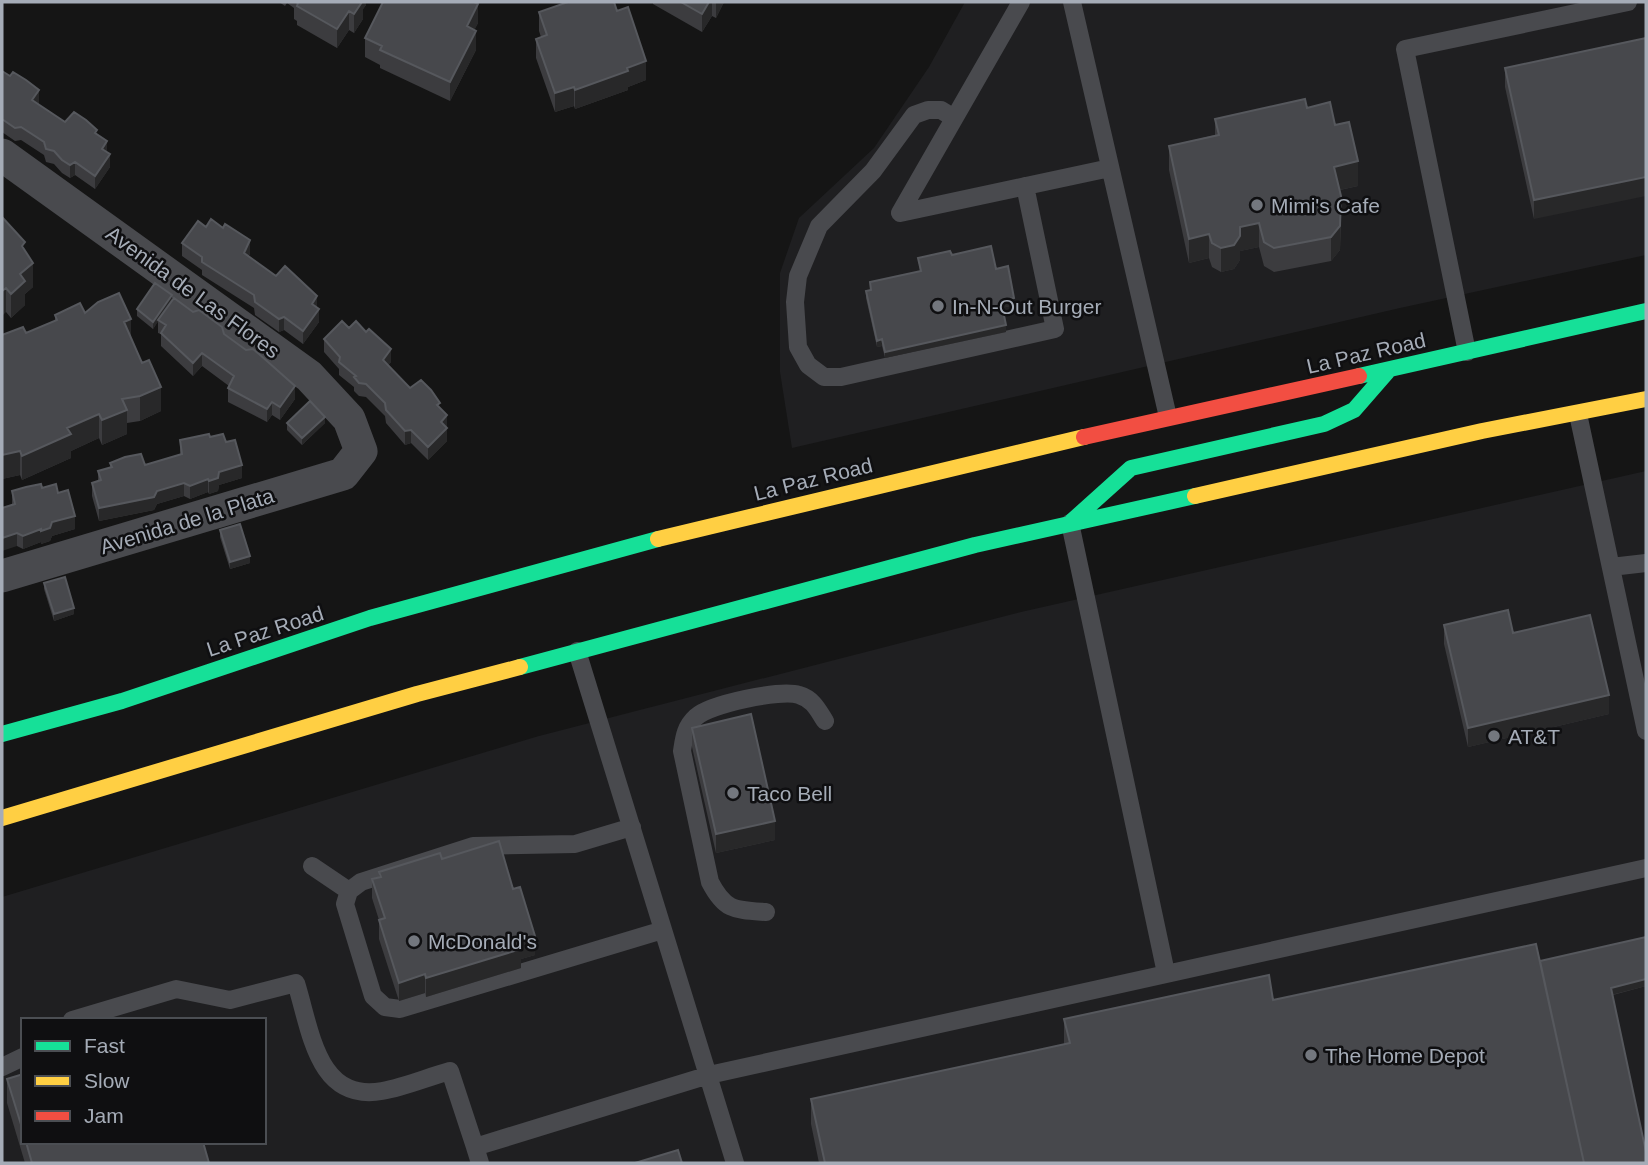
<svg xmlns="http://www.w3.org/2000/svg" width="1648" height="1165" font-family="Helvetica,sans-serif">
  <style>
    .built { fill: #1f1f21; fill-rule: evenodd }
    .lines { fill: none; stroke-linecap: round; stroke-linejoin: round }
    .lane { stroke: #494a4e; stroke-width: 18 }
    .street { stroke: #494a4e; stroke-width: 33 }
    .fast { stroke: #16e098; stroke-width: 16 }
    .slow { stroke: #ffcf43; stroke-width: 16 }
    .jam { stroke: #f24e42; stroke-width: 16 }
    .wall { fill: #3c3c3f }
    .shaded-wall { fill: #282829 }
    .building { fill: #47484c; stroke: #56585d; stroke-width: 2 }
    .poi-dot { fill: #73777e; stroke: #0f0f11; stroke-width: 2.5 }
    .labels { text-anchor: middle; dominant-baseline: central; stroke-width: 5; stroke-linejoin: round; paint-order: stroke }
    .poi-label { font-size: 21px; fill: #a5acb7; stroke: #0f0f11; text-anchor: start }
    .street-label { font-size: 21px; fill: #a5acb7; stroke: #0f0f11 }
  </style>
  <rect width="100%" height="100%" fill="#151515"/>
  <path class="built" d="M965,2H1646V255L1400,308L792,448L780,372V273L799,218L874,148L929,67Z
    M1646,471V1163H2V897L539,736L1021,612ZM23,1020H264V1142H23Z"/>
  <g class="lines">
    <path class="lane" d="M1021,2L900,213L1110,168
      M1072,2L1168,417
      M954,118L941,110H928L914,115L873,171L819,226L798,276L795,302L798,347L808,365L824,377H841L1055,329L1025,186
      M1467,352L1405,49L1628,2
      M1578,414L1646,731
      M1070,523L1166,973
      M1611,567L1646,563
      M577,651L735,1163
      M632,827L575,844L473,846L361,882L349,891L345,904L373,996L385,1007L400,1009L663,930
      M312,866L349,891
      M766,912C735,910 725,911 710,882L682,751C684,738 685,727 696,717C710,704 781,689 799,695C813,699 818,710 825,721
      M72,1020L176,989L230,1000L296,983C311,1031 317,1102 382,1091C405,1087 428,1077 450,1071L475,1147
      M2,1067L23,1057
      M480,1163L475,1147L709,1075L1646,868"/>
    <path class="street" d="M2,155L309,376L349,419L361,451L343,474L2,576"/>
    <path class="fast" d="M1359,376L1646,311
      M1072,521L1131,468L1324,424L1354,410L1388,371
      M520,667L975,545L1195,496
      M2,734L122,701L370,618L658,539"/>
    <path class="slow" d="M1195,496L1482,431L1646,399
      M658,539L1084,437
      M2,818L417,694L520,667"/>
    <path class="jam" d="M1084,437L1359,376"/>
  </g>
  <path class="wall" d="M279,2H366V5L363,9V19L354,33L349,30L337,48L297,25V21L294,19V8L287,3L285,6Z
    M653,2H724L716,18L712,16L702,32L653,4Z
    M539,12L646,80L628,87V90L575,109L574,106L555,112L536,58V39L541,37L539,31Z
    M478,23L474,30L476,50L450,101L380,68V65L365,57V38Z
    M1646,38L1534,219L1505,87V68Z
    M2,71L10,76L38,104L65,122L97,135L107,152L110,167L95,189L75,175L70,178L62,173L54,164L46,162L44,155L21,140L15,141L2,132Z
    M1307,108L1335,125L1358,186L1340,190L1341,220L1340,250L1331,261L1274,272L1264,266L1259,247L1240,251V260L1234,269L1221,272L1212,267L1209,258L1189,263L1169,170V146L1215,135V119Z
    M2,217L25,252L33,287L25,294V305L11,318L6,312Z
    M206,227L250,253L249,256L317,308L319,322L303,344L284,330L279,332L255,315L254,308L202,275V270L182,256V243Z
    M952,255L996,269L1014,305L1002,308L1006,332L885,358L882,346L877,347L866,298V291L870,290V282L920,271L918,258Z
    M172,300L224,334L295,399L280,420L272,415L267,422L228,402V388L229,386L202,366L193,376L161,346V334L158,333V321L153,329L137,316V309Z
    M85,313L131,339L161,411L140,421L127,423V434L102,445L99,438L71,451V458L22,480L20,475L2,479V335L26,333L55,321V315Z
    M349,328L391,362L388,365L410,388L440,408L447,415V441L428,460L411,443L405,445L386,423L385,416L366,397L359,396L354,391V387L339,375V369L324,352V339Z
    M287,423H325L302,445L287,430Z
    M210,437L226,442L242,478L219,485L218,491L209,494L208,492L190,499L184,496L157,504L154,510L99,521L92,496V483L98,481V471L110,467V463L145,465L180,454V440Z
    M42,488L58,493L75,529L52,536L50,541L41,544V542L23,549L17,546L12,505V491Z
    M220,530L250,563L230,569L220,537Z
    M44,583L74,614L54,621L44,589Z
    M1444,625L1513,633L1609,714L1468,747L1444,644Z
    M692,728L775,840L716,853L692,747Z
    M442,859L513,889L535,955L521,959V968L426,997L425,993L399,1001L379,939V920L372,898V879L379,877V872Z
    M1540,961L1646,986L1613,995L1646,1163H819L811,1124V1099L1064,1044V1019L1273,1000Z
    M23,1074V1142H203L209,1163H25L7,1103V1079Z"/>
  <path class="shaded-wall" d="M359,2H366V5L363,9V19L354,33V14Z
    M709,2H712V16L702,32V14Z
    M716,2H724L716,18Z
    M478,4V23L467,45V26Z
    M349,11V30L337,48V29Z
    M476,31V50L450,101V82Z
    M646,61V80L628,87V90L575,109V90Z
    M574,87V106L555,112V93Z
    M39,90V103L32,113V100Z
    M107,141V154L102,149Z
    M110,154V167L95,189V176Z
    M1358,161V186L1334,191V167Z
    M75,162V175L70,178V165Z
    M1646,177V196L1534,219V200Z
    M1341,196L1340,250L1331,261V237Z
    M1259,223V247L1240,251V260L1234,269L1221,272V248L1240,227Z
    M1209,234V258L1189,263V239Z
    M250,240V253L244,266V253Z
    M33,263V287L25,294V305L11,318V294L20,274Z
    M6,288V312L2,316V291Z
    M172,295V302L153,329V322Z
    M317,296V309L312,304Z
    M1014,298V305L1001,308V301Z
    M319,309V322L303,344V331Z
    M284,317V330L279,332V319Z
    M131,319V344L124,322Z
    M1006,325V332L885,358V352Z
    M882,339V346L877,347V341Z
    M391,349V362L383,373V360Z
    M202,353V366L193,376V363Z
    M295,386V399L280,420V407Z
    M161,387V411L140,421V396Z
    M272,402V415L267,422V409Z
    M127,410V434L102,445V420Z
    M99,414V438L71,451V458L22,480V456L67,428Z
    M447,415V441L428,460V447L441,422Z
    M325,417V423L302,445V438Z
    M411,430V443L405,445V431Z
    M20,451V475L2,479V455Z
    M242,465V478L219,485L218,491L209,494V481L219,472Z
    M208,479V492L190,499V486Z
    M184,483V496L157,504L154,510L99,521V508Z
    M75,516V529L52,536L50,541L41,544V531L52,522Z
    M41,529V542L23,549V536Z
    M17,533V546L2,551V538Z
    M250,556V563L230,569V562Z
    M74,608V614L54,621V614Z
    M1609,695V714L1468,747V728Z
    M775,821V840L716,853V834Z
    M535,936V955L521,959V968L426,997V978L519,941Z
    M425,974V993L399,1001V983Z
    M1646,979V986L1611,995V988Z"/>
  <path class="building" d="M296,2H362L354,14L349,11L337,29L297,6L298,3Z
    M383,2H474L478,4L467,26L476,31L450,82L380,50L382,46L365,38Z
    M568,2H614L617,11L628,7L646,61L627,68L628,71L575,90L574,87L555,93L536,39L547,35L539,12Z
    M681,2H709L702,14Z
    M1646,38V177L1534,200L1505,68Z
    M2,71L10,76L13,72L26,80L39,90L32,100L65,122L74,112L86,120L97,130L95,133L107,141L102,149L110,154L95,176L75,162L70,165L62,160L54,151L46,149L44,142L21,127L15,128L2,119Z
    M1305,99L1307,108L1330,102L1335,125L1349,122L1358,161L1334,167L1341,196L1340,226L1331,237L1274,248L1264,242L1259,223L1240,227V236L1234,245L1221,248L1212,243L1209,234L1189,239L1169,146L1219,135L1215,119Z
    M2,217L25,242L22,246L33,263L20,274L25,281L11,294L6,288L2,291Z
    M211,219L223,228L225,224L250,240L244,253L276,276L285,266L317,296L312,304L319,309L303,331L284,317L279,319L255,302L254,295L202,262V257L182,243L198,221L206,227Z
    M991,246L996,269L1008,266L1014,298L1001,301L1006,325L885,352L882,339L877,341L866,291L871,290L870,282L921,271L918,258L950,251L952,255Z
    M155,283L172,295L153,322L137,309Z
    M119,293L131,319L124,322L142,363L149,360L161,387L140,396L122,399L127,410L102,420L99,414L67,428L71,434L22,456L20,451L2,455V335L23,327L26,333L57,320L55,315L80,303L85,313L98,302Z
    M174,298L193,312L199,310L222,327L224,334L246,350L253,349L259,354L295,386L280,407L272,402L267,409L228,388L234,376L202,353L193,363L161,333L166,325L158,320Z
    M342,321L349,328L356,321L366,332L369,329L391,349L383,360L410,388L421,380L431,390L440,403L437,405L447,415L441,422L447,428L428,447L411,430L405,431L386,410L385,403L366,384L359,383L354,377L356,376L339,362L340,357L324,339Z
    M310,401L325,417L302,438L287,423Z
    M209,434L210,437L223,434L226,442L235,440L242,465L219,472L218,478L209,481L208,479L190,486L184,483L157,491L154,497L99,508L92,483L101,480L98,471L112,467L110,463L125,457L141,454L145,465L182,454L180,440Z
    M41,484L42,488L56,484L58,493L68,490L75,516L52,522L50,528L41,531V529L23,536L17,533L2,538V508L15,504L12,491L26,487Z
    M240,524L250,556L230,562L220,530Z
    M65,577L74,608L54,614L44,583Z
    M1508,610L1513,633L1590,615L1609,695L1468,728L1444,625Z
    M751,714L775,821L716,834L692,728Z
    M499,841L513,889L520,887L535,936L519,941L521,949L426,978L425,974L399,983L379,920L385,918L372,879L381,877L379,872L440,853L442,859Z
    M1646,937V979L1611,988L1646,1152V1163H1584L1540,961Z
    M1536,944L1584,1163H825L811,1099L1070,1043L1064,1019L1269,975L1273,1000Z
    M23,1074V1131L7,1079Z
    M26,1142H203L209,1163H32Z
    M678,1150L682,1163H635Z"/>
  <g class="poi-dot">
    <circle cx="1257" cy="205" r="7"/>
    <circle cx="938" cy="306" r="7"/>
    <circle cx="1494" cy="736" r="7"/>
    <circle cx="733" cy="793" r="7"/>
    <circle cx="414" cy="941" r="7"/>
    <circle cx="1311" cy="1055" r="7"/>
  </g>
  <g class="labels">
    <g class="poi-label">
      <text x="1271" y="205">Mimi's Cafe</text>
      <text x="952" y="306">In-N-Out Burger</text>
      <text x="1508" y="736">AT&amp;T</text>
      <text x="747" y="793">Taco Bell</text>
      <text x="428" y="941">McDonald's</text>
      <text x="1325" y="1055">The Home Depot</text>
    </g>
    <g class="street-label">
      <text transform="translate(193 292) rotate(36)">Avenida de Las Flores</text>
      <text transform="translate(1366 353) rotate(-13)">La Paz Road</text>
      <text transform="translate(813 479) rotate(-14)">La Paz Road</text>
      <text transform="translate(187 521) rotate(-17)">Avenida de la Plata</text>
      <text transform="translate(265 631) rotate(-18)">La Paz Road</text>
    </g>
  </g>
  <rect width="1648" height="1165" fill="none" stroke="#a5acb7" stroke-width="7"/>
  <rect x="21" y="1018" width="245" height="126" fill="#0f0f11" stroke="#4b4e53" stroke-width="2"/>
  <rect x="35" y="1041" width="35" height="10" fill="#16e098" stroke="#4b4e53" stroke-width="2"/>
  <text x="84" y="1053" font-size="21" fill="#a5acb7">Fast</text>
  <rect x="35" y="1076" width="35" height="10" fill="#ffcf43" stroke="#4b4e53" stroke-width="2"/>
  <text x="84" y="1088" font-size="21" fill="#a5acb7">Slow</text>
  <rect x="35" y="1111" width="35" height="10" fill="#f24e42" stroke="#4b4e53" stroke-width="2"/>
  <text x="84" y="1123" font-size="21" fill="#a5acb7">Jam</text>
</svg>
